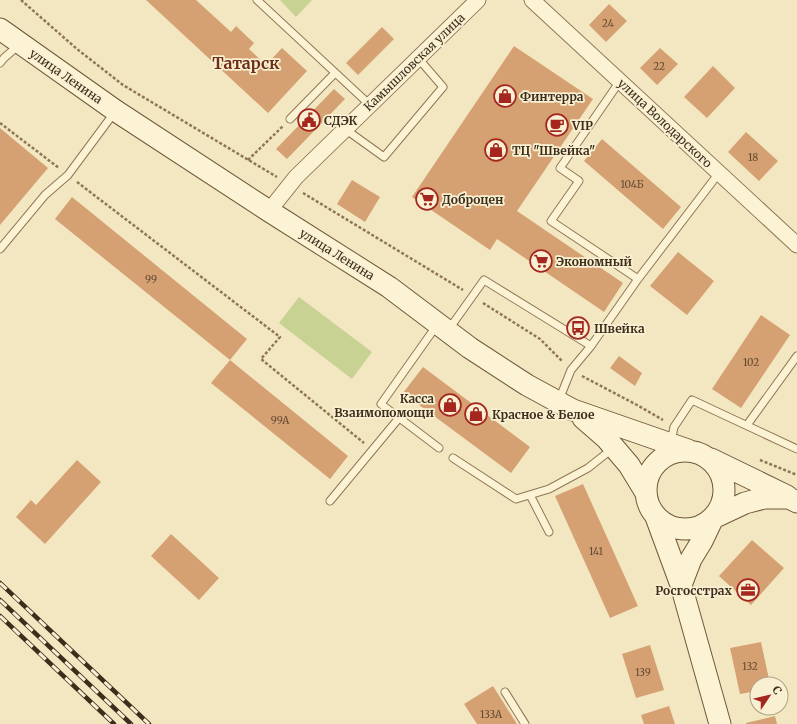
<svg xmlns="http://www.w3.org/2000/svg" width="797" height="724" font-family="Merriweather,serif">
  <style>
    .green { fill: #c7d293 }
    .building { fill: #d5a173 }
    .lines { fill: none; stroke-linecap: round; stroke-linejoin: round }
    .lane-casing { stroke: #8f7756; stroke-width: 9 }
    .street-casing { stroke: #8f7756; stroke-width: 17 }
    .secondary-casing { stroke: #705839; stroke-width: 23 }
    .path { stroke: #8f7756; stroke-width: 2.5; stroke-dasharray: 3 2; stroke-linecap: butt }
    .lane { stroke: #fcf3d5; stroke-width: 7 }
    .street { stroke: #fcf3d5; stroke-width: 15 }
    .secondary { stroke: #fcf3d5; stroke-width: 21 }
    .rail-casing { stroke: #3d2e1c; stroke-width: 4.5 }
    .rail { stroke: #f9f0d2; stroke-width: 3; stroke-dasharray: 9; stroke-linecap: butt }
    .labels { text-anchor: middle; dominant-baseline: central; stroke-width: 3.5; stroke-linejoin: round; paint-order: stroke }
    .number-label { font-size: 10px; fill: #634b32 }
    .street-label { font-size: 12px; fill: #3d2e1c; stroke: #f9f0d2 }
    .poi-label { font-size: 12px; font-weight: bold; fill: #3d2e1c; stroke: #f9f0d2; text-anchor: start }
    .district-label { font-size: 16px; font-weight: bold; fill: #6e2e17; stroke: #f9f0d2 }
  </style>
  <rect width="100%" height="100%" fill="#f3e7c1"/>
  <path class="green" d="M280,0H312L296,17Z
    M299,297L372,352L352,379L279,323Z"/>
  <path class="building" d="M146,0H196L231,32L236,26L254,43L249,49L266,65L282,48L307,71L268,113Z
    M609,4L627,21L606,42L589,25Z
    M382,27L394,39L358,75L346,63Z
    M514,46L593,99L517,211L623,283L604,312L497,239L490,250L412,197Z
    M660,48L678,64L657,85L640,68Z
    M713,66L735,88L707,118L684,97Z
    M334,89L345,99L287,159L276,149Z
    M0,128L48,168L0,225Z
    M746,132L778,161L759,181L728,152Z
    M602,139L681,207L663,229L584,161Z
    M352,180L380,197L365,222L337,204Z
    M72,197L247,339L230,360L55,219Z
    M678,252L714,281L687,315L650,286Z
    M761,315L790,335L741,408L712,389Z
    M619,356L642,373L635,386L610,368Z
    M230,360L348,456L330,479L211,383Z
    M423,367L530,447L511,473L403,393Z
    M77,460L101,482L45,544L16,517L31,500L36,505Z
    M583,484L638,606L610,618L555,496Z
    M171,534L219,578L199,600L151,556Z
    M752,540L784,568L751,605L719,576Z
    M761,642L770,684H757V691L740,694L730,648Z
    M650,645L664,690L636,698L622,654Z
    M493,686L517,724H477L464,704Z
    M669,706L675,724H644L641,715Z
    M775,716L777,724H746V723Z"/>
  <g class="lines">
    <g class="lane-casing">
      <path id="lane" d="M257,0L370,105
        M0,63L4,58L19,45
        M290,119L335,73
        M345,129L384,157L443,87L418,58
        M0,249L45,195L68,175L114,113
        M638,279L719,173
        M437,325L381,404L439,448
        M449,329L484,280L591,346L571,370L559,400
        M591,346L638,279L551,221L579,181L560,168L620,81
        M747,425L797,356
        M671,442L674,427L692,400L797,449
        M453,458L516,499L549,489L588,468L612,449
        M530,495L549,532
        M330,501L399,418
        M505,692L525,724"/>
    </g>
    <g class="street-casing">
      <path id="street" d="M532,0L797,245
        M269,211L296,177L478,0"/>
    </g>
    <g class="secondary-casing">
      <path id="secondary" d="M0,29L116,111L269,211L389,287L470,348L527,385L573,410L688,450
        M583,418L606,438L629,465L646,493
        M646 490a39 39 0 1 1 78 0a39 39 0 1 1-78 0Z
        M711,459L787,496
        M656,517L681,585L720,724
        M681,585L691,559L702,541L713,518L745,503L764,498H789L797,502"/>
    </g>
    <path class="path" d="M21,0L77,49L123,85L277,177
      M0,123L59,168
      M248,160L283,126
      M77,182L280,337L261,359L364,443
      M303,193L463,290
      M483,303L540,339L563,362
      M582,376L637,405L663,420
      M760,460L797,475"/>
    <use href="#lane" class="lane"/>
    <use href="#street" class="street"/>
    <use href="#secondary" class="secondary"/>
    <g class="rail-casing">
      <path id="rail" d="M0,583L149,724
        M0,600L131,724
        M0,616L114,724"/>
    </g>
    <use href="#rail" class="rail"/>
  </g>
  <defs>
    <g id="shop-ring" transform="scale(1.15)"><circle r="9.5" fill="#f9f0d2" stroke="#a4261f" stroke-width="1.5"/><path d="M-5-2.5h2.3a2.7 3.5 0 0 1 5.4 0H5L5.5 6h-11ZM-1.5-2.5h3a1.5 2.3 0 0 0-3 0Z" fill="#a4261f"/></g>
    <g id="civic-ring" transform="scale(1.15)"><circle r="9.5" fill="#f9f0d2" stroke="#a4261f" stroke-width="1.5"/><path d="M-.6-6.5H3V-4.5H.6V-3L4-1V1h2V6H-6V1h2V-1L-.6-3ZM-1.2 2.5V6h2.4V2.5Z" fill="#a4261f"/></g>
    <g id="cafe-ring" transform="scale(1.15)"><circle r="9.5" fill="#f9f0d2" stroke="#a4261f" stroke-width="1.5"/><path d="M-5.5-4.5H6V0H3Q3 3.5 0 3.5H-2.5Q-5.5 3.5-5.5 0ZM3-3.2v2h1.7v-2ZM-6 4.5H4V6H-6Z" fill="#a4261f"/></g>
    <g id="supermarket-ring" transform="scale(1.15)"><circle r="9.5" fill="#f9f0d2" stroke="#a4261f" stroke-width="1.5"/><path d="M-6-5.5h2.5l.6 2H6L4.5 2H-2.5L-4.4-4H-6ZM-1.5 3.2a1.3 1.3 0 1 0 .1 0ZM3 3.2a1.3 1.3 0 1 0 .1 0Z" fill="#a4261f"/></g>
    <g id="bus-ring" transform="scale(1.15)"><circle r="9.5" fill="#f9f0d2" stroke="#a4261f" stroke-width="1.5"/><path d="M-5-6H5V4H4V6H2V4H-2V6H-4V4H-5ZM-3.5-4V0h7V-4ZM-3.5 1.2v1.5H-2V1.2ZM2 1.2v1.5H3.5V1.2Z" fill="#a4261f"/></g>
    <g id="office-ring" transform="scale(1.15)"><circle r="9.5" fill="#f9f0d2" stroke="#a4261f" stroke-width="1.5"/><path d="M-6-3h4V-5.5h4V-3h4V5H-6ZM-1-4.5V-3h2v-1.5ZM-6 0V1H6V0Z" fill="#a4261f"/></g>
  </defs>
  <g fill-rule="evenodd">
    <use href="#shop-ring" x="505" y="96"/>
    <use href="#civic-ring" x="309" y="120"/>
    <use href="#cafe-ring" x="557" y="125"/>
    <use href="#shop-ring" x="496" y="150"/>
    <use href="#supermarket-ring" x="427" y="199"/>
    <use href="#supermarket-ring" x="541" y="261"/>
    <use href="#bus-ring" x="578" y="328"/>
    <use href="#shop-ring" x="450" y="405"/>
    <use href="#shop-ring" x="476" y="414"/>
    <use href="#office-ring" x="748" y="590"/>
  </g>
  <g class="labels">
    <g class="number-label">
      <text x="608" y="23">24</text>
      <text x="659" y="66">22</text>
      <text x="753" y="157">18</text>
      <text x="632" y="184">104Б</text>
      <text x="151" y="279">99</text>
      <text x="751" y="362">102</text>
      <text x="280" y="420">99А</text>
      <text x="596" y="551">141</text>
      <text x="750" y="666">132</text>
      <text x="643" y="672">139</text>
      <text x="491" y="714">133А</text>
    </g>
    <g class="street-label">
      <text transform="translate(414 62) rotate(-44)">Камышловская улица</text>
      <text transform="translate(66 76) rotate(35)">улица Ленина</text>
      <text transform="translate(665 123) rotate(43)">улица Володарского</text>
      <text transform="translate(337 254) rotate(32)">улица Ленина</text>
    </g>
    <g class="poi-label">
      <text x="520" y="96">Финтерра</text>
      <text x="324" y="120">СДЭК</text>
      <text x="572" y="125">VIP</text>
      <text x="512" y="150">ТЦ "Швейка"</text>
      <text x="442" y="199">Доброцен</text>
      <text x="556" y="261">Экономный</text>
      <text x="594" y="328">Швейка</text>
      <text x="434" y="398" text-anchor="end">Касса<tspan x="434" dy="14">Взаимопомощи</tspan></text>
      <text x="492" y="414">Красное &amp; Белое</text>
      <text x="732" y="590" text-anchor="end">Росгосстрах</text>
    </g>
    <g class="district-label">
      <text x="246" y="63">Татарск</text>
    </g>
  </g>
  <g transform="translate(769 696) rotate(55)"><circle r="19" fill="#f9f0d2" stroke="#aea289"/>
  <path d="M0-3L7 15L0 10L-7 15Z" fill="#a4261f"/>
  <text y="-6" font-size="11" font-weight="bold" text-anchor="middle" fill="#3d2e1c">С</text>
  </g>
</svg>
